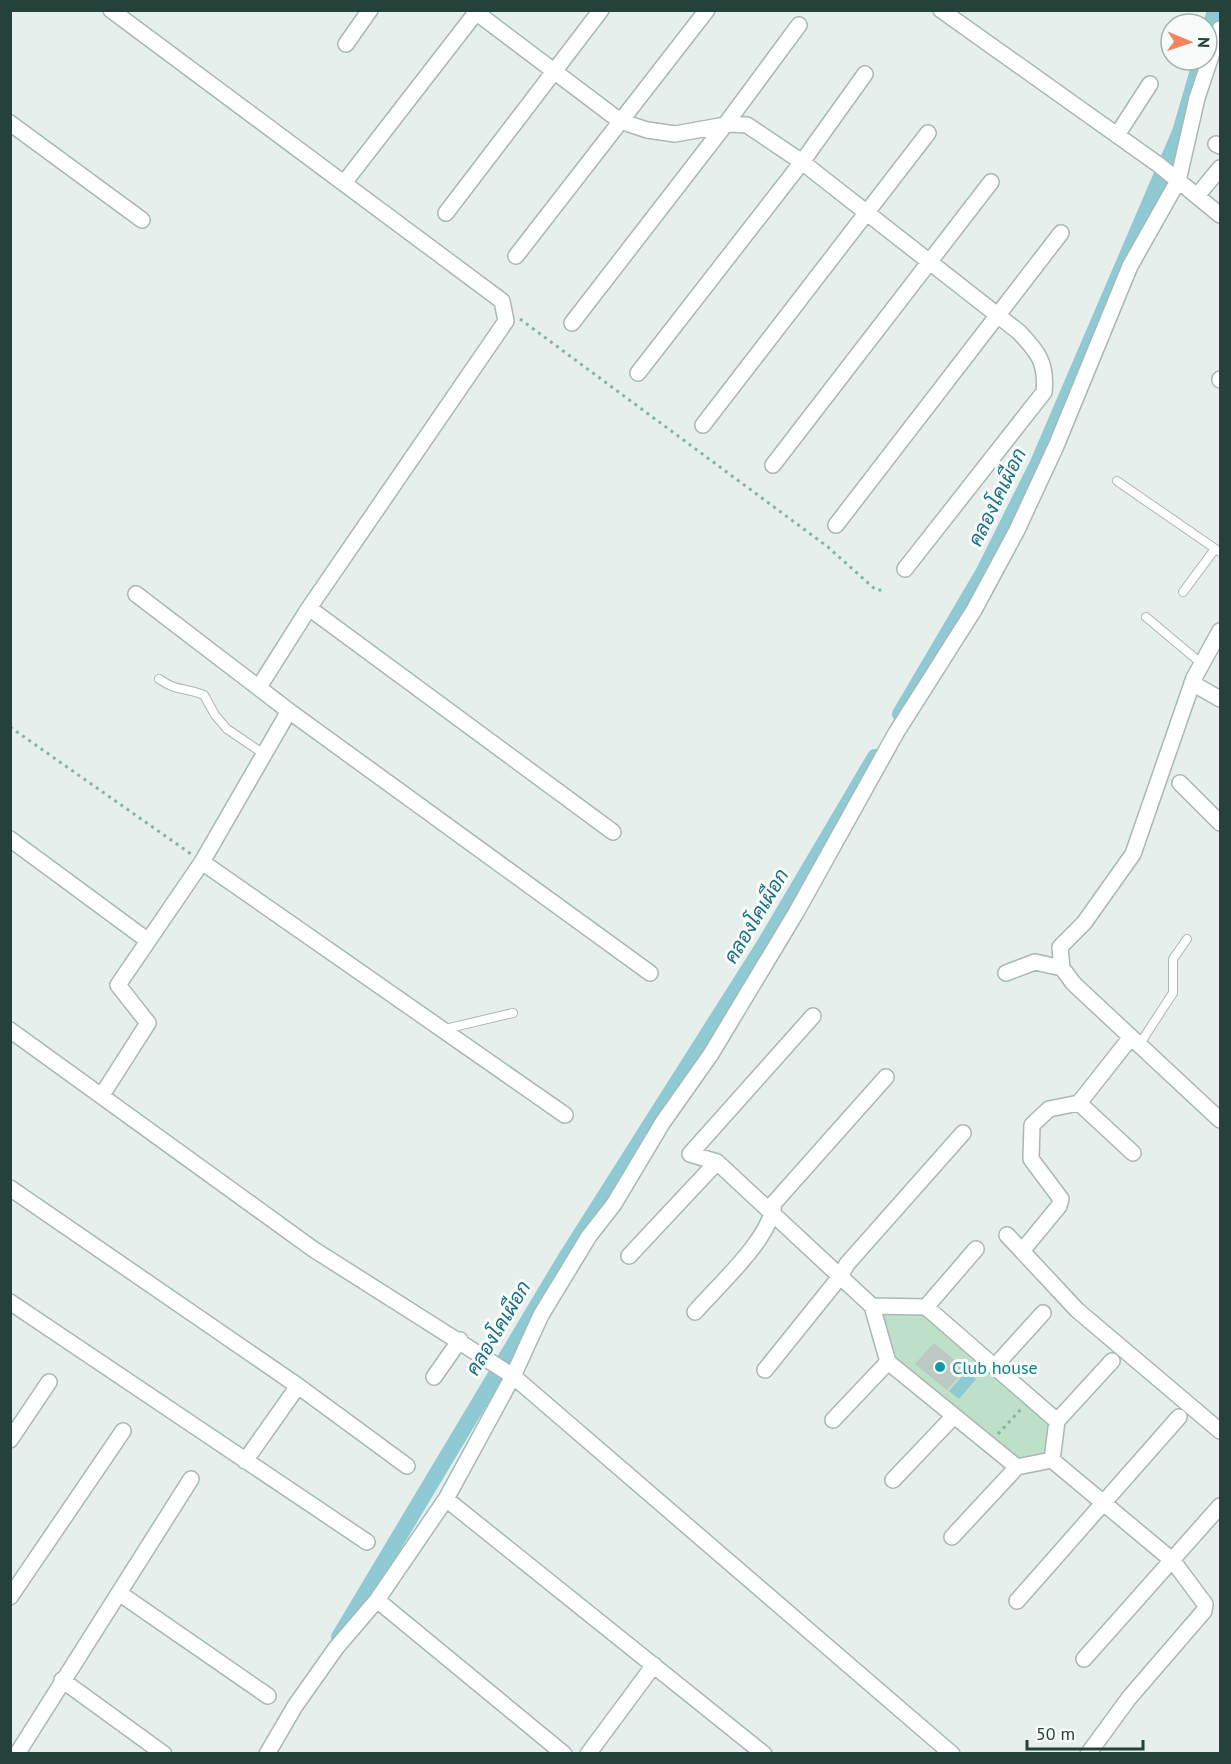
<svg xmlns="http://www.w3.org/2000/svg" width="1231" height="1764" font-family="'PT Sans',Sarabun,sans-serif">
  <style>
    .green { fill: #bfe0c8 }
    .water { fill: #8ec9d4 }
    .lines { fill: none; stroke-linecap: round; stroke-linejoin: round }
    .canal { stroke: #8ec9d4; stroke-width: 16 }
    .building { fill: #bbcac4; stroke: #b8c9c2; stroke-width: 1.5 }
    .service-casing { stroke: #a8b8b2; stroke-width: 10 }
    .minor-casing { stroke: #a8b8b2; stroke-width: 18 }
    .path { stroke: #86b3a5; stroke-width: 3; stroke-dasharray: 3 4.5; stroke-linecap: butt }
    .service { stroke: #fff; stroke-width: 8 }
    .minor { stroke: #fff; stroke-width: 15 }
    .culture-dot { fill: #0f9aa8; stroke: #f7fbf9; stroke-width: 2 }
    .labels { text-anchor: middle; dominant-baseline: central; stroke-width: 6; stroke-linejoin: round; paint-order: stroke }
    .culture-label { font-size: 18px; fill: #0d838f; stroke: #f7fbf9; text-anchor: start }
    .water-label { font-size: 20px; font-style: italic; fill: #1c6f80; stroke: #f7fbf9 }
  </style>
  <rect width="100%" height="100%" fill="#e6efeb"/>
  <path class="green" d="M872,1306L926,1307L1057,1421L1052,1460L1017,1467L888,1362Z"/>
  <path class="water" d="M967,1371L976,1379L959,1399L949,1391Z"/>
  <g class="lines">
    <path class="canal" d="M1207,40L1215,10
      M900,714L983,573L1038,463L1180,132L1201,60
      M339,1637L565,1259L764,945L875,757"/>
  </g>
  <path class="building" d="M934,1344L964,1369L947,1389L916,1364Z"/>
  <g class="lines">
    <g class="service-casing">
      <path id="service" d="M1117,481L1220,552
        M1183,592L1215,549
        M1146,617L1202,664
        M159,679C178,692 184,687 204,695L215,715L227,729L264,754
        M445,1029L513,1013
        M1139,1045L1173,993V959L1187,939"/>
    </g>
    <g class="minor-casing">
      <path id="minor" d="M111,10L502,301L506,321L309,608L259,687
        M473,10L620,121L647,130L675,134L731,124L747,125L802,162L1019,332C1038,352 1047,363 1044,392L905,569
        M941,10L1159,165L1220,215
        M346,44L370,10
        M10,123L142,220
        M1117,135L1150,84
        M1216,144L1220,146
        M344,183L478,10
        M1197,196L1220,168
        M446,213L601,10
        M516,256L707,10
        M572,323L725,125L799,25
        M638,373L802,162L865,74
        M1220,379V380
        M703,425L928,133
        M773,465L991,182
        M836,525L1061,233
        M136,594L289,711L650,973
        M309,608L613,832
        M1220,631L1194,678L1133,854L1084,923L1060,947L1062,968L1074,984L1220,1120
        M1192,683L1220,699
        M1180,783L1220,823
        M10,839L147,940
        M202,862L565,1115
        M1006,973L1035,962L1062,968
        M813,1016L690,1154L717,1162L872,1306L888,1362L1017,1467L1052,1460
        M10,1030L313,1249L513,1376L952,1754
        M102,1095L148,1023L118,985L202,862L289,711
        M1079,1103L1133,1153
        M10,1188L298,1386L407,1466
        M1007,1235L1077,1310L1220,1431
        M1022,1251L1059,1206L1061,1199L1031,1159L1032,1125L1049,1109L1079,1103L1131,1037
        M629,1256L717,1162
        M10,1302L367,1542
        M872,1306L926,1307L1057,1421L1052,1460
        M926,1307L976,1249
        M695,1312C719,1284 771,1239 774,1203L886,1077
        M995,1366L1043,1313
        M765,1370L839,1278L847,1264L963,1133
        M434,1377L460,1340
        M833,1420L888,1362
        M1057,1421L1112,1361
        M10,1440L49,1382
        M1052,1460L1173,1561L1205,1604L1204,1611L1129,1698L1088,1754
        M245,1461L298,1386
        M893,1480L953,1417
        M446,1499L764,1754
        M952,1537L1017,1467
        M119,1593L268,1696
        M10,1597L123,1431
        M377,1600L564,1754
        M1017,1601L1179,1417
        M1084,1659L1220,1506
        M62,1680L164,1754
        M17,1754L191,1479
        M267,1754L295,1706L336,1648L377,1600L446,1499L513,1376L541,1315L589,1236L614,1204L663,1122L711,1054L797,911L896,733L974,610L1017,530L1056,446L1130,266L1178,181L1197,98L1220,29
        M588,1754L654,1665"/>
    </g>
    <path class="path" d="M520,319L828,547L876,590H885
      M10,727L191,854
      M998,1434L1022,1408"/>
    <use href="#service" class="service"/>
    <use href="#minor" class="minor"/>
  </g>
  <circle class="culture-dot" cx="940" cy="1367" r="6"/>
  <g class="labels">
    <g class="culture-label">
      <text x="952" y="1367">Club house</text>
    </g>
    <g class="water-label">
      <text transform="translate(997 497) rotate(-64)">คลองโคเผือก</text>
      <text transform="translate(756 916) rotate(-59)">คลองโคเผือก</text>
      <text transform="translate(498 1328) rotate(-59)">คลองโคเผือก</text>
    </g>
  </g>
  <rect width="1231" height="1764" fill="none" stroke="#24423a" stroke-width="24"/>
  <g transform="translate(1189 42) rotate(92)"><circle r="28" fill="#f7fbf9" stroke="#a3b1ad" stroke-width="1.5"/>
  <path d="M0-4.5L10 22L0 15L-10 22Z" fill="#f4845f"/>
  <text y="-9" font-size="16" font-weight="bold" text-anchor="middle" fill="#24423a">N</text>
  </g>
  <path d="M1027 1740v9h116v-9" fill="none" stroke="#24423a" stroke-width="3"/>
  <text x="1036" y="1740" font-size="18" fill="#24423a" stroke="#f7fbf9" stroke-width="4.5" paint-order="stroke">50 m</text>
</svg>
